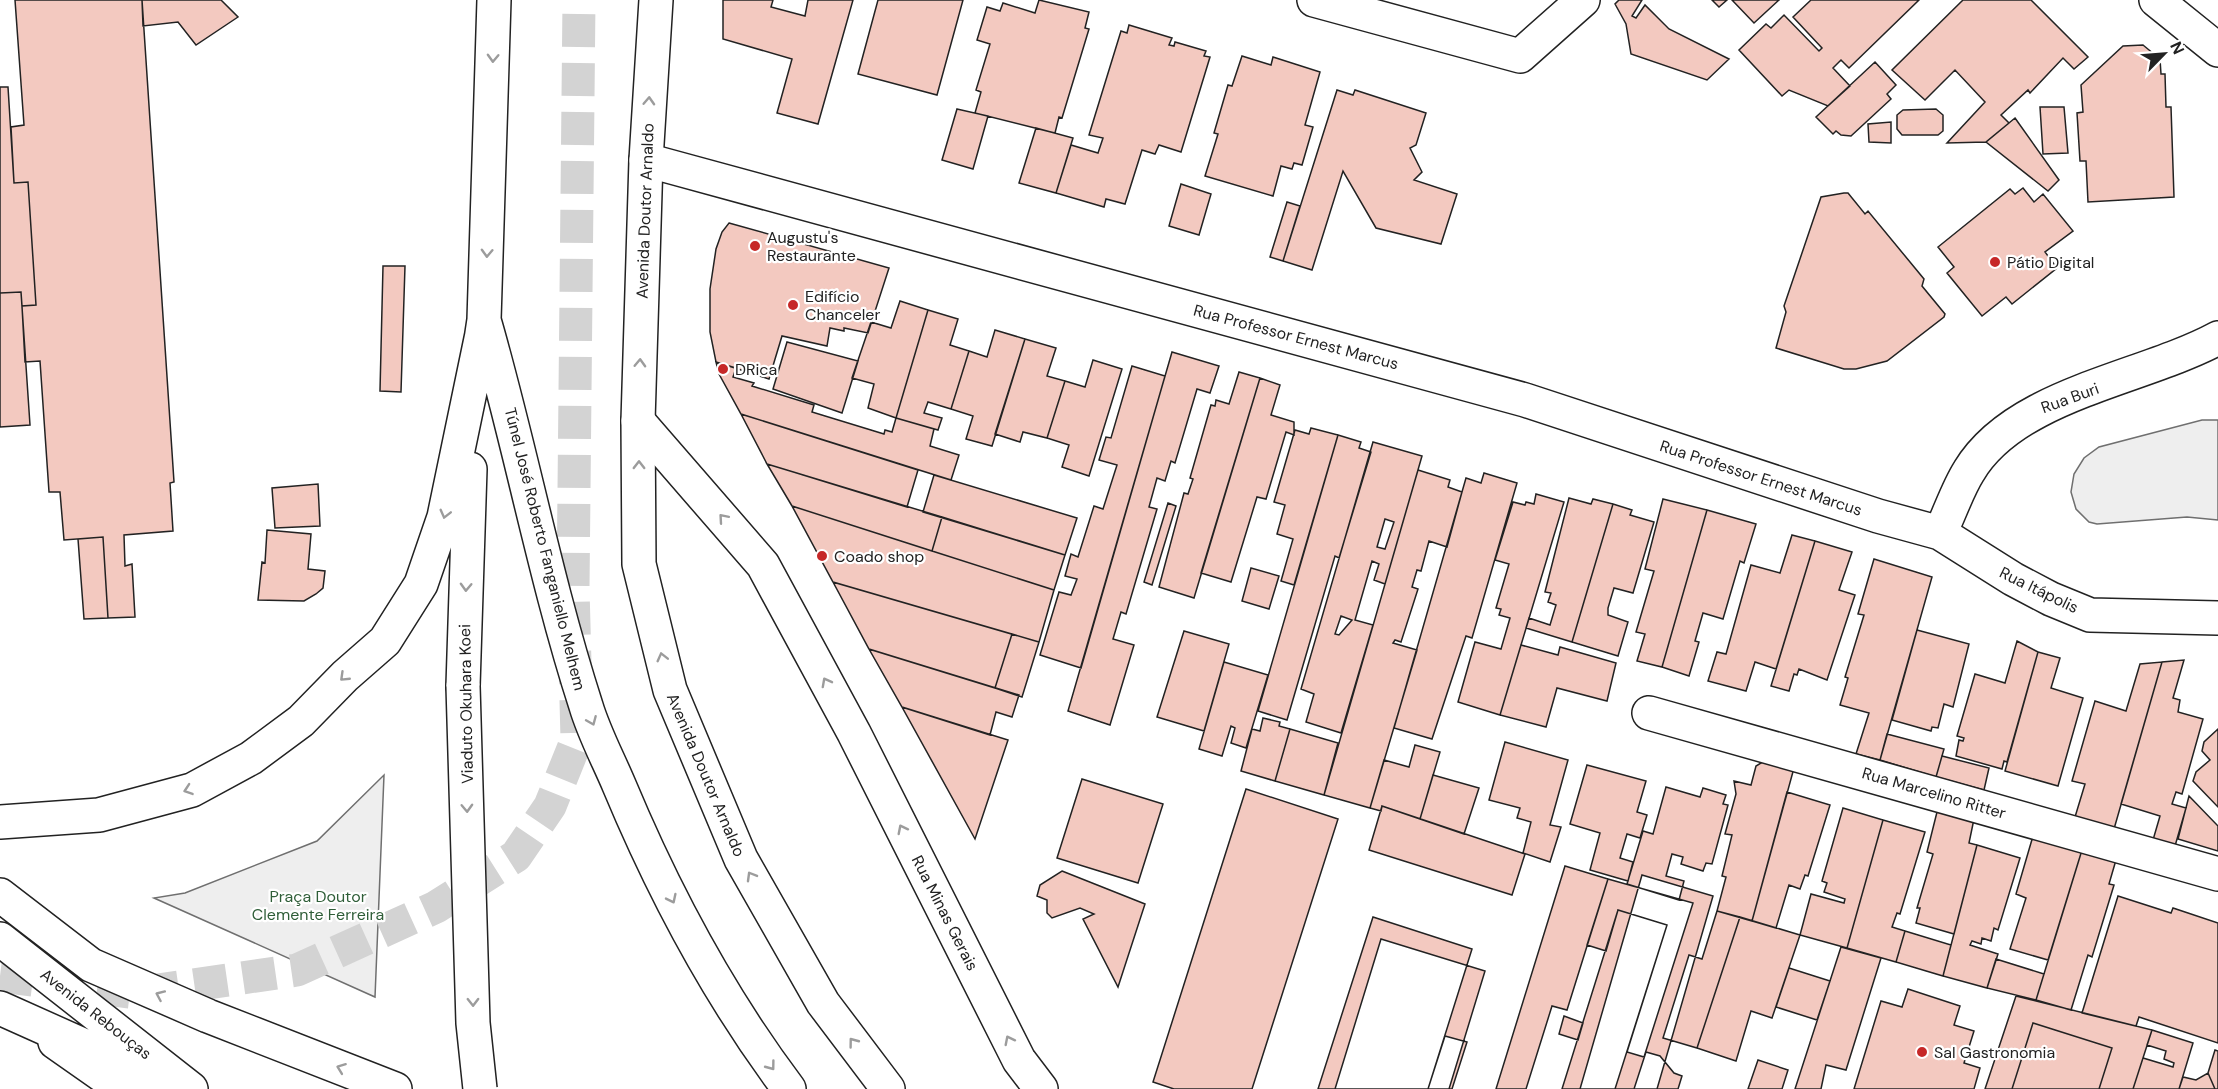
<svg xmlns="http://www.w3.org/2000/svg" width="2218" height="1089" font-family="'DM Sans',sans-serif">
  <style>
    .green { fill: #eee; stroke: #6f6f6f; stroke-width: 1.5 }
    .building { fill: #f3c9c0; stroke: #222; stroke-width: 1.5; fill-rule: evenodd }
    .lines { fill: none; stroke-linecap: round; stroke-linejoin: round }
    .major-tunnel { stroke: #d3d3d3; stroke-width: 33; stroke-dasharray: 33 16; stroke-linecap: butt }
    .minor-casing { stroke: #222; stroke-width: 36 }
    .major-casing { stroke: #222; stroke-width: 36 }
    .minor { stroke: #fff; stroke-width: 33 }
    .major { stroke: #fff; stroke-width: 33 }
    .major-bridge-casing { stroke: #222; stroke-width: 36; stroke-linecap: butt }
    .major-bridge { stroke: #fff; stroke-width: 33 }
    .oneway { stroke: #9c9c9c }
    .poi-dot { fill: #c62828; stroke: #fff; stroke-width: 2 }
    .labels { text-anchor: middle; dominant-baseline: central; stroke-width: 4.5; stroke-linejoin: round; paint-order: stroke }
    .street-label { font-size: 16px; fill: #222; stroke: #fff }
    .poi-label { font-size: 16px; fill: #222; stroke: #fff; text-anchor: start }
    .park-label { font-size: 16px; fill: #2f5e38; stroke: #fff }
  </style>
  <rect width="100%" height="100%" fill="#fff"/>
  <path class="green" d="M2202,420H2218V520L2187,517L2097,524L2089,522L2076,509L2071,492L2074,474L2084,458L2099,447Z
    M384,775L375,997L154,898L185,893L317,841Z"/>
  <path class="building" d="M15,0H142L174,482L170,483L173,531L124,535L125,566L132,564L135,617L108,618L103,537L64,540L60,492H49L40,361L25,362L22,306L36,305L28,182L14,183L11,127L24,125Z
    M142,0H221L238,17L196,45L178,22L143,26Z
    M723,0H773L771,7L805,16L808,0H853L818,124L777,113L792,59L723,39Z
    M878,0H963L937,95L858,74Z
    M1039,0L1089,12L1085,28L1089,29L1062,118L1059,117L1055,133L975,113L981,92L976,90L990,44L977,40L987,7L1000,11L1003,3L1035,13Z
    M1619,0H1642L1632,16L1636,18L1645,5L1669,29L1729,59L1707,80L1631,54L1626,24L1615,4Z
    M1712,0H1727L1719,7Z
    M1732,0H1779L1754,23Z
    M1811,0H1919L1849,68L1841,60L1833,68L1850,86L1828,106L1789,90L1782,96L1739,50L1766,24L1771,28L1784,15L1819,51L1822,48L1793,17Z
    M1963,0H2031L2088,57L2074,69L2063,58L2030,93L2028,90L2001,115L2009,123L1986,142L1947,143L1985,102L1955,70L1925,100L1892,70Z
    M1129,25L1172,38L1169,45L1174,46L1175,42L1206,51L1204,56L1210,57L1181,152L1159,145L1155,154L1142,150L1125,204L1106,199L1104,207L1056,193L1071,145L1098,153L1103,138L1089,135L1121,31L1127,33Z
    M2143,45L2160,59L2161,74H2165L2166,107H2171L2174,197L2088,202L2086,161H2080L2077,113L2083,112L2081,85L2123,46Z
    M1242,56L1271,65L1273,57L1320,72L1305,125L1313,127L1302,165L1294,163L1292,169L1281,166L1273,196L1205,176L1218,134L1214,133L1228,85L1232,86Z
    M1875,62L1896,85L1887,94L1891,99L1851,136L1841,135L1836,131L1833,134L1816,117Z
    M0,87H8L14,183L28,182L36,305L22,306L21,292L0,293Z
    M1337,90L1353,95L1355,90L1426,113L1416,145L1410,148L1422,172L1414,180L1457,194L1441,244L1376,228L1343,171L1312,270L1283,261Z
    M2040,107H2064L2068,153L2043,154Z
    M957,109L988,116L973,169L942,160Z
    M1936,109L1943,115V131L1938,135H1902L1897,129V115L1903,110Z
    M2015,118L2059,180L2048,191L1986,142Z
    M1891,122V143L1869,142L1868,124Z
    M1036,128L1073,138L1056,193L1019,183Z
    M1181,184L1211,194L1199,235L1169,226Z
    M2023,188L2034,202L2043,194L2073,231L2045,252L2057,268L2012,304L2006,297L1982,316L1947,273L1954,267L1938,247L2010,189L2015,194Z
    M1844,193H1848L1865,214L1868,211L1924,279L1922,286L1945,314L1944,317L1887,361L1856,369H1844L1776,348L1786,312L1784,306L1821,197Z
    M1287,202L1300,206L1283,261L1270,257Z
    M729,223L889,268L868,333L844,328V331L830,328L827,346L782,336L769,379L716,362L710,332V289L716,249L722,232Z
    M383,266H405L401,392L380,391Z
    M21,292L30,425L0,427V293Z
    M900,301L928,310L896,418L868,408L874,384L852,378L871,322L891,328Z
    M928,310L958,319L950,345L969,351L951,409L928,402L924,413L942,418L938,430L896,418Z
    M995,330L1025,339L992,446L966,439L973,416L951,409L969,351L987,357Z
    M1025,339L1056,348L1047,376L1065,381L1047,438L1023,432L1020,442L995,434Z
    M787,342L858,361L842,413L773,389Z
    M1172,352L1219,366L1210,393L1197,389L1175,463L1171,461L1165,481L1157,478L1149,507L1157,509L1126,614L1121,612L1113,639L1134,645L1110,725L1068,711Z
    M1093,360L1122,369L1089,476L1062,467L1069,445L1047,438L1065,381L1085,387Z
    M716,362L736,368L733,377L754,383L752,386L814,405L812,412L884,434L885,430L892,432L896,418L934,429L930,446L959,455L951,480L741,414L719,374Z
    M1132,366L1165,376L1081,668L1040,655L1059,592L1071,595L1077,579L1065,576L1071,554L1078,557L1094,506L1103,509L1117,465L1099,460L1106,437L1111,438Z
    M1239,372L1260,378L1194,598L1159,587L1184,493L1188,494L1193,479L1190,478L1211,405L1215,406L1216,400L1229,404Z
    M1260,378L1280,385L1271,415L1294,422V435L1286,432L1266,499L1257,497L1231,582L1201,573Z
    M741,414L918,470L907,507L767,464Z
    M1311,428L1338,435L1294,585L1281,581L1293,539L1277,534L1285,505L1274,502L1295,430L1309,434Z
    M1338,435L1361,442L1359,448L1371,452L1339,558L1335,556L1287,720L1258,711Z
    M1373,442L1422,456L1385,584L1374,580L1379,564L1372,561L1355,620L1373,625L1341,733L1306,722L1314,694L1301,689ZM1385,519L1394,522L1385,549L1377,547ZM1341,616L1352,620L1339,635L1335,634Z
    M767,464L942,517L932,551L792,506Z
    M1418,470L1450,480L1448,487L1462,492L1447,547L1429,541L1421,571L1417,570L1412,587L1418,589L1401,642L1395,640L1393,643L1417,650L1370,808L1324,795Z
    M1484,473L1517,483L1472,638L1466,636L1432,739L1394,728L1466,478L1481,483Z
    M934,475L1077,518L1065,555L923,512Z
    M318,484L320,526L275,528L272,488Z
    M1536,494L1564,502L1500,715L1458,702L1475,642L1501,649L1510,618L1499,615L1501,609L1496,608L1509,564L1495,560L1513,502L1525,505L1526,502L1534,504Z
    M1569,498L1591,504L1593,499L1613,504L1572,642L1526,628L1529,618L1550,625L1556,605L1548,602L1551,593L1545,592Z
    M1663,499L1707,510L1662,667L1637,661L1645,634L1636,632L1654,571L1645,569Z
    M1168,503L1176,506L1152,585L1144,582Z
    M1613,504L1632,510L1630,515L1654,522L1633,593L1614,588L1608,608V615L1628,622L1618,656L1572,642Z
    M792,506L1054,590L1039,642L833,582Z
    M1707,510L1756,524L1744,563L1740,561L1723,619L1703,613L1695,641L1699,642L1689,676L1662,667Z
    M942,517L1065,555L1054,590L932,551Z
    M267,530L311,534L308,569L325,571L323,588L316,594L304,601L258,600L262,562L265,563Z
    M1792,535L1815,541L1776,669L1755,662L1746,691L1708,681L1717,652L1726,654L1751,565L1780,573Z
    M103,537L108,618L84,619L78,539Z
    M1815,541L1852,552L1839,590L1855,595L1827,680L1799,669L1797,675L1794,674L1789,691L1771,686Z
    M1874,559L1932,577L1880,760L1856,754L1869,713L1840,705L1848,678L1845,677L1864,615L1858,614Z
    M1251,568L1279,576L1269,609L1242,601Z
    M833,582L1012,634L995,688L869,649Z
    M1917,630L1969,644L1953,707L1944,704L1938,728L1932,727L1931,731L1892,720Z
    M1184,631L1229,644L1204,731L1157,717Z
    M1012,634L1039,642L1022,697L995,688Z
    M2017,641L2038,652L2007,762L2004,761L2002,769L1956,756L1959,740L1963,741L1964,738L1957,736L1975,674L2005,683Z
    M1521,645L1558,655L1560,647L1616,663L1607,701L1557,688L1546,727L1500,715Z
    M869,649L1019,695L1012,717L996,712L990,735L902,707Z
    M2038,652L2060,658L2051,688L2083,698L2058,786L2005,771Z
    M2184,660L2173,698L2180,700L2178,712L2203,719L2182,794L2176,792L2172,804L2186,808L2175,846L2153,840L2160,816L2121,804L2162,662Z
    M1224,662L1268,675L1246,748L1231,743L1235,728L1231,726L1222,756L1199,749Z
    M2162,662L2114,829L2075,817L2085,784L2072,781L2095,701L2126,711L2140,664Z
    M902,707L1008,740L975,839Z
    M1263,718L1280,722L1279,726L1290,729L1275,781L1241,771L1252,729L1260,731Z
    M1290,729L1338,743L1324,795L1275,781Z
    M2218,729V807L2193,781L2196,772L2210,760L2202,751L2204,742Z
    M1887,734L1944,749L1936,777L1880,760Z
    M1505,742L1568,760L1550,825L1561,827L1550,862L1523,853L1531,822L1517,818L1520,808L1489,800Z
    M1415,745L1440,752L1420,819L1382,806L1381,811L1370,808L1384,760L1409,767Z
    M1942,756L1989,768L1984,790L1936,777Z
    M1766,760L1794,768L1752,921L1717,911L1726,877L1722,876L1732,835L1725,834L1736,794L1734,781L1751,785L1756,766Z
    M1587,765L1646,781L1637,812L1647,815L1640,838L1627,834L1620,858L1633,862L1628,881L1590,870L1600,833L1570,824Z
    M1433,775L1479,788L1464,834L1420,819Z
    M1082,779L1163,804L1138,883L1057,858Z
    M1666,787L1700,797L1703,788L1726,795L1723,804L1728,805L1712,864L1706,863L1703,871L1681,864L1683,857L1672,854L1666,876L1684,881L1679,900L1627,884L1643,831L1653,834Z
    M1246,789L1338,819L1252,1089H1174L1153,1082Z
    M1787,792L1830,805L1808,876L1805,875L1800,889L1789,885L1776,928L1752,921Z
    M2189,796L2218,826V851L2178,839Z
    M1382,806L1525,854L1512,895L1369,850Z
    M1843,808L1883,820L1847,948L1800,935L1811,894L1844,903L1845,899L1824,892L1827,883L1822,881Z
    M1938,808L1974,819L1969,843L1977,845L1954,934L1916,923L1920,908H1917L1933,854L1927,852Z
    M1883,820L1925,832L1900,914L1897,913L1892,927L1905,931L1896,962L1847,948Z
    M2033,836L2082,850L2048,960L2010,949L2026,898L2016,894Z
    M1977,845L2020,858L1998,930L1994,928L1991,941L1982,938L1981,944L1972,941L1970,945L1998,954L1987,988L1943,976Z
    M2082,850L2116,860L2109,884L2114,885L2092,957L2088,955L2071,1010L2036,1000Z
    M1565,866L1608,879L1567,1010L1552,1006L1526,1089H1496Z
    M1062,871L1145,904L1118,987L1083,919L1094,914L1080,908L1052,918L1047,913V900L1037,896L1040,885Z
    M1642,875L1713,896L1657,1089H1580Z
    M1608,879L1693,903L1644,1057L1627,1052L1667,925L1618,910L1606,951L1587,945Z
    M2118,896L2171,913L2173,908L2218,923V1043L2139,1017L2136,1026L2082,1013Z
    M1618,910L1667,925L1615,1089H1562Z
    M1717,911L1740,917L1697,1048L1663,1038L1689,955L1702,959Z
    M1373,917L1472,949L1428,1089H1318Z
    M1740,917L1800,935L1772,1018L1751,1011L1736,1061L1697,1048Z
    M1905,931L1951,945L1943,976L1896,962Z
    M1381,939L1485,971L1449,1089H1335Z
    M1841,947L1881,958L1846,1070L1826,1065L1821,1089H1795Z
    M1996,959L2044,974L2036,1000L1987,988Z
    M1789,968L1830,981L1817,1020L1776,1007Z
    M1908,989L1960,1006L1954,1025L1974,1031L1964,1063L1980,1068L1974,1089H1854L1881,1001L1902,1007Z
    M2016,996L2152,1030L2133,1089H2099L2112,1048L2033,1023L2012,1089H1985Z
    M1564,1016L1583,1023L1578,1040L1559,1034Z
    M2033,1023L2112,1048L2099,1089H2012Z
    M2152,1030L2193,1043L2179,1089H2133L2143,1058L2173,1067L2174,1063L2164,1059L2166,1051L2147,1045Z
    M1445,1036L1467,1042L1452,1089H1428Z
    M2215,1050L2218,1051V1089H2215L2208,1073Z
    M1646,1052L1660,1056L1674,1073L1682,1076L1678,1089H1634Z
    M1758,1060L1788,1070L1782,1089H1748Z
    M2208,1073L2215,1089H2179L2183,1077L2196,1080Z"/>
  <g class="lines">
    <path class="major-tunnel" d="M0,976L138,993L297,970L436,907L516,856L550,806L577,739L573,588L579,0"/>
    <g class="minor-casing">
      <path id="minor" d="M1314,0L1520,56L1583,0
        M2156,0L2218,50
        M646,160L1525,400L1878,516L1940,533L2013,579L2051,599L2090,615L2218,618
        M638,421L763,565L854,733L1019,1060L1041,1089
        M1940,533C1950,513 1957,490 1969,471C2015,394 2142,379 2218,338
        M1649,713L2218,874
        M55,1042L122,1089"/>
    </g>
    <g class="major-casing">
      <path id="major" d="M656,0L646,160L638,421L639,564L670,690L741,859L823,1003L888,1089
        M484,320C521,448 545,579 586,706C594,733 608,759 619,785C664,893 719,996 789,1089
        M481,340L484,320L494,0
        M463,686L470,469
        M0,822L99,815L192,790L251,758L301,721L345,676L385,641L421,584L444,517L482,334
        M0,895L91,965L208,1016L395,1089
        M0,939L191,1089
        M0,1008L105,1055L152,1089"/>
    </g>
    <use href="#minor" class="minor"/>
    <use href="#major" class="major"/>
    <g class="major-bridge-casing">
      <path id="major-bridge" d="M463,686L473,1023L480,1089"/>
    </g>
    <use href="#major-bridge" class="major-bridge"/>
  </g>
  <defs><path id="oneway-chevron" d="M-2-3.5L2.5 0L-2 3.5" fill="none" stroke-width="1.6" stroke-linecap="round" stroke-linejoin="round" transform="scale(1.5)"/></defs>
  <g class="oneway">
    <use href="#oneway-chevron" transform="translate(493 58) rotate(92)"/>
    <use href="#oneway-chevron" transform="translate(649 101) rotate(-87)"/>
    <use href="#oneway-chevron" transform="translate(487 253) rotate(92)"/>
    <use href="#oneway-chevron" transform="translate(640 363) rotate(-88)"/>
    <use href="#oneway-chevron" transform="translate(639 465) rotate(-90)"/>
    <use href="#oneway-chevron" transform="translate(445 514) rotate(104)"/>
    <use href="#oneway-chevron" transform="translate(723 518) rotate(-131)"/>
    <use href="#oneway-chevron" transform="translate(466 587) rotate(92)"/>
    <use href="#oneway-chevron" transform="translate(662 657) rotate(-104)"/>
    <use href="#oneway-chevron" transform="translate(344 677) rotate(136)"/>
    <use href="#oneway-chevron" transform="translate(826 682) rotate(-118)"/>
    <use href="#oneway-chevron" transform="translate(592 721) rotate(67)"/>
    <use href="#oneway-chevron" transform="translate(188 790) rotate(161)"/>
    <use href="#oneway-chevron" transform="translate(467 808) rotate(88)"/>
    <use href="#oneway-chevron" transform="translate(902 829) rotate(-117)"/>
    <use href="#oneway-chevron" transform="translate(751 876) rotate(-120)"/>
    <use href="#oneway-chevron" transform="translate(672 899) rotate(64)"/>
    <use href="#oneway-chevron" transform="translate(160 995) rotate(-156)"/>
    <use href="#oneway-chevron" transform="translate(473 1002) rotate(89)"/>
    <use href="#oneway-chevron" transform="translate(1009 1040) rotate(-117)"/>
    <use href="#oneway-chevron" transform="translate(853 1042) rotate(-127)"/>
    <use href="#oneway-chevron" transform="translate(771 1066) rotate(53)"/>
    <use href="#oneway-chevron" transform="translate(341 1068) rotate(-159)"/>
  </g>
  <g class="poi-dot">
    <circle cx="755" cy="246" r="6"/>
    <circle cx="1995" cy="262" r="6"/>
    <circle cx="793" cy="305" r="6"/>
    <circle cx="723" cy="369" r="6"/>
    <circle cx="822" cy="556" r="6"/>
    <circle cx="1922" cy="1052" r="6"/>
  </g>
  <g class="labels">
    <g class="street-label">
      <text transform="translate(645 211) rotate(-88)">Avenida Doutor Arnaldo</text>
      <text transform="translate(1296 337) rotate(15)">Rua Professor Ernest Marcus</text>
      <text transform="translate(2070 398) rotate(-20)">Rua Buri</text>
      <text transform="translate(1761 478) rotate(18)">Rua Professor Ernest Marcus</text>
      <text transform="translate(545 549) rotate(76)">Túnel José Roberto Fanganiello Melhem</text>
      <text transform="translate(2039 590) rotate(26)">Rua Itápolis</text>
      <text transform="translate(466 704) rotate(-91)">Viaduto Okuhara Koei</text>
      <text transform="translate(706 775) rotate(67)">Avenida Doutor Arnaldo</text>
      <text transform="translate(1934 793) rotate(16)">Rua Marcelino Ritter</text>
      <text transform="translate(945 913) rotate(63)">Rua Minas Gerais</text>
      <text transform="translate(96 1014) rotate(38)">Avenida Rebouças</text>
    </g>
    <g class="poi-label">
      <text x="767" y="237">Augustu's<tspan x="767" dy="18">Restaurante</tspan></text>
      <text x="2007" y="262">Pátio Digital</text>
      <text x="805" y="296">Edifício<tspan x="805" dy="18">Chanceler</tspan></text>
      <text x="735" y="369">DRica</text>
      <text x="834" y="556">Coado shop</text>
      <text x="1934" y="1052">Sal Gastronomia</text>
    </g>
    <g class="park-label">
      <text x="318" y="896">Praça Doutor<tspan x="318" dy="18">Clemente Ferreira</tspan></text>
    </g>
  </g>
  <g transform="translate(2164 54) rotate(65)" stroke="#ffffff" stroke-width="4.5" paint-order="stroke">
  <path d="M0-4.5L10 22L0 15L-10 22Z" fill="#222222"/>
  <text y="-9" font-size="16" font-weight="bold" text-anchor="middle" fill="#222222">N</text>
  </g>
</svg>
